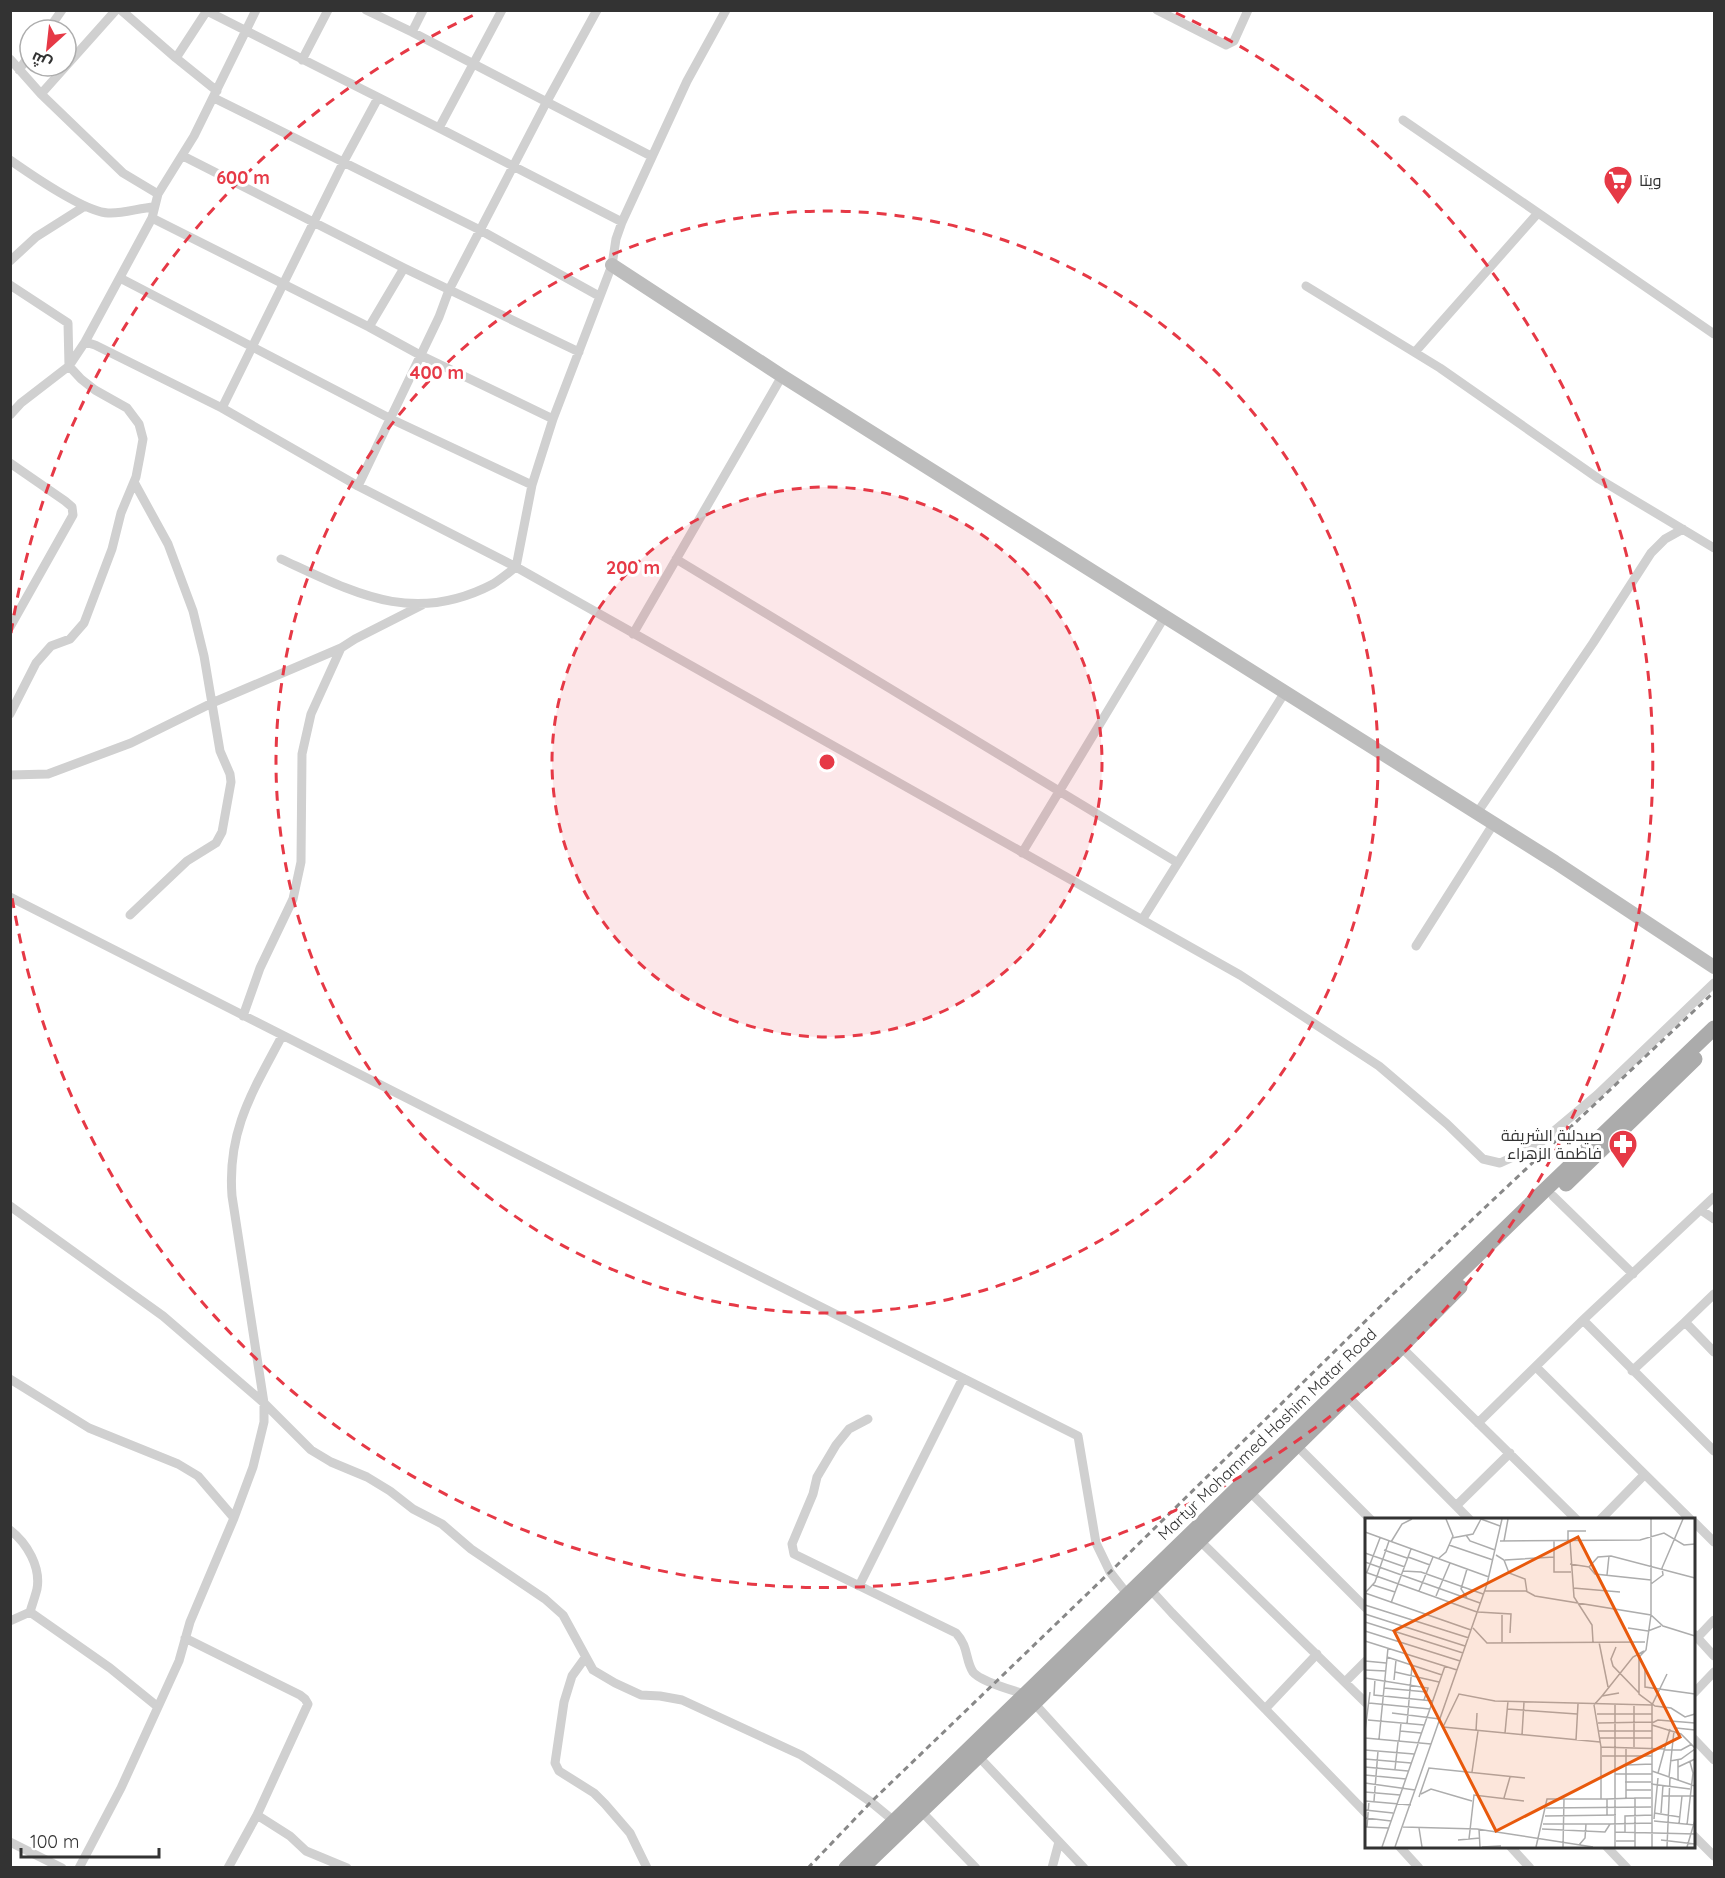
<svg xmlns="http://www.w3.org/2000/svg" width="1725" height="1878" font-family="Quicksand,Cairo,sans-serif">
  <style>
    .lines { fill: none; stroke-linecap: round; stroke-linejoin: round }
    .street { stroke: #d0d0d0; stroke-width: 9 }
    .secondary { stroke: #bdbdbd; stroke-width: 14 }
    .primary { stroke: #ababab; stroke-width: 15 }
    .rail { stroke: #888; stroke-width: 3; stroke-dasharray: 6 4.5; stroke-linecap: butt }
    .ring { fill: none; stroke: #e63946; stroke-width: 3; stroke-dasharray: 10 8 }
    .labels { text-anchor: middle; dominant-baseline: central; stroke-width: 6; stroke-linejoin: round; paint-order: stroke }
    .poi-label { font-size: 16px; fill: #333; stroke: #fff; text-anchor: start }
    .street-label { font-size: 16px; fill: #333; stroke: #fff }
    .inset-road { fill: none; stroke: #adadad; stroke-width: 1.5 }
    .view { fill: #e8590c; fill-opacity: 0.15; stroke: #e8590c; stroke-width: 3 }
    .inset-edge { fill: none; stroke: #333; stroke-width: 3 }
    .centre { fill: #e63946; stroke: #fff; stroke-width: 3 }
    .ring-label { font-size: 18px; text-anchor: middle; font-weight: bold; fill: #e63946; stroke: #fff; stroke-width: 6; stroke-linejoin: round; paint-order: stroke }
  </style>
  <rect width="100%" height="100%" fill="#fff"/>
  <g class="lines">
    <path class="street" d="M121,10L176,58L217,91
      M205,10L439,128L622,222
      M366,10L412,32L651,156
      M1157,10L1226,45L1234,41L1248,10
      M48,30L62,10
      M412,32L423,10
      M176,58L206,12
      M10,59L41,94L123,173L158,194
      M302,60L328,10
      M66,66L116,10
      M19,70L30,54
      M41,94L66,66
      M214,98L480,230L599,296
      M1403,120L1714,334
      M439,128L502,10
      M183,156L404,268L579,352
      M10,160C30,174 85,212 108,213C123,214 139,208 154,207
      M152,218L369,327L420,355L553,419
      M10,261L36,237L85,206
      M120,278L391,419L532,485
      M10,285L68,323L69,366L81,379L95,390L127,408L139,424L143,439L140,456L136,477L121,513L112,549L84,623L70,639L51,646L36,663L10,714
      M1306,286L1440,368L1599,479L1714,548
      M369,327L404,268
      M85,342L95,345L222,408L358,486L516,567L1240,975L1379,1066L1447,1124L1483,1159L1500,1163L1535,1147L1597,1095L1714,983
      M1415,352L1538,213
      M222,408L344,161L378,98
      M10,415L21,403L69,366L85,342L152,218L158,194L194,136L256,10
      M10,463L65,501L72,507L73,515L10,627
      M358,486L439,317L449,290L546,103L597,10
      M281,559C355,593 413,626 493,584C501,579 508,573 516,567L532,485L553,419L612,265L616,239L622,222L687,81L726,10
      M676,559L1178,863
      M633,634L782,376
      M10,775L48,774L131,743L212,703L341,648L355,639L422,605
      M1477,813L1593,643L1651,553L1665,539L1683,529
      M1022,853L1165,616
      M10,897L586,1189L1078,1436L1096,1543L1110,1572L1128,1595
      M130,915L187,861L216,843L222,832L231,782L230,774L220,751L204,656L193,611L168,544L134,482
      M1142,920L1285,692
      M1416,946L1494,823
      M243,1016L260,968L293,899L301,862L302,754L311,714L341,648
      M1553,1196L1633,1274
      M10,1206L163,1316L264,1403L311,1450L331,1462L367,1477L390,1491L413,1509L442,1524L471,1549L545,1599L563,1615L593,1670L615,1683L641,1695L660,1696L682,1700L801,1755L838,1779L871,1802L894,1821
      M1701,1210L1714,1219
      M1714,1294L1685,1322L1714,1352
      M1583,1320L1714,1451
      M1401,1347L1577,1520
      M1536,1367L1691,1520
      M1632,1371L1685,1322
      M10,1379L89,1428L178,1464L198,1476L234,1518
      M1347,1396L1470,1520
      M868,1419L849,1429L836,1445L817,1477L813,1494L792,1544L794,1554L956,1633C969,1647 965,1660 973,1672C980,1681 1014,1691 1025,1694
      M1478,1423L1583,1320L1714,1197
      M1297,1446L1371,1520
      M1249,1491L1366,1608
      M1456,1506L1510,1453
      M1600,1520L1644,1475
      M1694,1522L1714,1542
      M10,1530C27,1543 41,1567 37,1589C35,1597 32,1605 30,1612
      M1196,1537L1366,1703
      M859,1586L963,1378
      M1150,1589L1172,1613L1366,1813
      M10,1621L30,1612L110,1668L158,1707
      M1694,1634L1714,1656
      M185,1638L300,1695L305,1699L308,1704L257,1815L228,1868
      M1697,1638L1714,1620
      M585,1658L572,1676L564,1702L555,1763L559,1771L594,1793L605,1804L630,1833L647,1868
      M1345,1682L1366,1661
      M1694,1693L1714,1672
      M1034,1703L1184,1868
      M1265,1709L1317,1654
      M1694,1739L1714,1760
      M978,1756L1084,1868
      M921,1811L976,1868
      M257,1815L290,1836L306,1851L347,1868
      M1694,1836L1714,1856
      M10,1842L62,1868
      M1399,1846L1419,1868
      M1510,1846L1530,1868
      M1606,1846L1627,1868
      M79,1868L121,1788L179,1661L190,1622L234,1518L253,1467L264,1422V1403L232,1196C227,1130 253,1091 282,1036
      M1052,1868L1059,1842"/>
    <path class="secondary" d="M612,265L782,376L1555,862L1714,967"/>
    <path class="primary" d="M1566,1184L1695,1059
      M846,1868L1547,1188L1714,1028
      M862,1868L1034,1703L1347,1396L1394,1354L1460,1287"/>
    <path class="rail" d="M808,1868L871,1802L1110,1572L1391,1296L1714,992"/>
  </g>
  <circle cx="827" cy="762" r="275" fill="#e63946" fill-opacity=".12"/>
  <g class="ring">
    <circle cx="827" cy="762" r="275"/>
    <circle cx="827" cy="762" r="551"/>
    <path d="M11 633A826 826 0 0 1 478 13M1176 13A826 826 0 1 1 11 891"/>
  </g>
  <defs>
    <g id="supermarket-pin" transform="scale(1.5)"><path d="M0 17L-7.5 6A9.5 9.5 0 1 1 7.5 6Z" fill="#e63946" stroke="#fff"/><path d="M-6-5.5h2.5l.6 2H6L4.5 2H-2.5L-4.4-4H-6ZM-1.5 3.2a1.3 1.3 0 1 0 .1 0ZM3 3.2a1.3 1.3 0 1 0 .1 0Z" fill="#fff"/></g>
    <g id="pharmacy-pin" transform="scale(1.5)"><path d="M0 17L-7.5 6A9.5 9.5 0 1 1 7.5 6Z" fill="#e63946" stroke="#fff"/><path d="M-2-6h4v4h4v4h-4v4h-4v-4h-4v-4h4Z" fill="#fff"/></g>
  </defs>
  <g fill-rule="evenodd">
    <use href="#supermarket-pin" x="1618" y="180"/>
    <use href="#pharmacy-pin" x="1623" y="1144"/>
  </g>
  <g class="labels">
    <g class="poi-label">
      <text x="1639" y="180">ويتا</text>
      <text x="1602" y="1135" text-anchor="end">صيدلية الشريفة<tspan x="1602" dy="18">فاطمة الزهراء</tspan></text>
    </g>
    <g class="street-label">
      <text transform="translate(1267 1434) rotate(-44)">Martyr Mohammed Hashim Matar Road</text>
    </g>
  </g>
  <g transform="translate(1365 1518)">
    <rect width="330" height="330" fill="#fff"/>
    <path class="inset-road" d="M116,1L135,8M286,1V97L281,132L274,139V176L290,188L306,190L320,199L330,196M0,14L124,59M101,17L105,23L130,32M87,20L108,16L116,1M135,23L275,22L299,15L319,27L330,26M139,23L143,1M189,23V54H206M203,23V13H221M205,23L209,79L227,107L228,124M26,24L37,6L47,1M84,27L128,42M19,32L42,40M0,35L40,49M131,37L139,42L144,55L160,61L162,74M43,39L65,47M74,40L81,34L88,18L81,1M140,42L189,39M0,44L115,85M205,46L224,49L233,39L246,38L330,60M224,49L230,56L286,62M38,53L56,54L118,76M0,54L112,94M2,54L15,20M242,57L244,38M286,66L298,57L297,50L318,1M8,67L30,74M208,70L255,74M54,73L68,39M120,73H161L170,78L286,97L298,108L330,118M0,75L106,112M0,75L10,64L24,23M71,78L85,45M102,80L96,71L102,51M26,85L46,31M0,87L104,120M113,94L146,96L145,115M0,96L100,128M137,97V124M0,104L98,135M108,110L122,125L280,124M263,110L283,113L296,108M0,113L95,143M0,123L92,152M234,124L243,169M251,129L246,141L248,148L274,175M22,139L77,157M0,143L21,145M0,152L21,153M280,152V169L330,176M30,154L74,164M0,160L63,170L59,182M10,161L9,177L68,183M29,162L31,142M19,170L62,174M237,178L268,139L279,133M4,185L65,191M229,187L236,229V281M229,187L237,178L254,175M250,187V256M269,188V229M142,191L212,196M27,195L75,201M232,196H287M3,202L59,207M233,205L287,204M287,205L293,202L330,205M42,206L47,148M287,207L316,216L330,230M78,209L94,176L130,183L287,187M78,209L235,224M311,210L330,212M0,213L5,174M35,213L56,215M111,213L112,195M234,213H287M140,215L143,183M157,217L159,184M0,220L66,226M235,220H287M14,221L23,130M211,222L213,186M34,223L36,205M53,225L80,148M236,229L300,231M0,232L49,236M300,232H316L327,226M237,238H287M0,241L46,245M305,243L316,241L330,231M261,247L287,246M0,249L43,253M313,249L330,241M30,251L33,224M287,253L330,268M107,254L113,213M293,255L305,211M0,257L41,261M304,259L309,213M313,262V242M260,264H286M0,265L50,272M286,266L325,271M261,272H286M0,274L35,277M56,276L66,271L107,283M297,278H330M54,279L64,250L160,260M139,280L145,259M261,280V229M0,283L46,287M9,283L13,233M181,290L286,289M0,292L28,295M289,295L315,299M296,295L298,267M242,297V281L270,280M180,298L251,297M1,300L26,303M289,301L293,260M289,303L330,307M178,306H245M314,306L317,278M322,307L328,255L325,244M0,309L23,310M2,309L4,283M38,309L112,311L228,329M54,310L57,329M114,311L115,329M177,311L240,314L245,306L287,305M250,314L330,316M260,314V298L287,297M104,321L109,277L159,283M93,322L115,320M296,322L330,326M251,323H270M214,327L220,320L221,306M17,329L53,226M30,329L122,66L137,1M117,329L136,328M171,329L182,281H242M198,329L199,281M250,329V256H287M270,329V280H286M287,329V187L302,156M302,329L305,259M322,329L330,302"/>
    <path class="view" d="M213,19L315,219L131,313L29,113Z"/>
    <rect width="330" height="330" class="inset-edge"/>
  </g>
  <circle cx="827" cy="762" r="9" class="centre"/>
  <g class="ring-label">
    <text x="243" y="184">600 m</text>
    <text x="437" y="379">400 m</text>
    <text x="633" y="574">200 m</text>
  </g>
  <rect width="1725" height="1878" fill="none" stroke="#333333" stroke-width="24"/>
  <g transform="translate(48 48) rotate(207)"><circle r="28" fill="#ffffff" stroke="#adadad" stroke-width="1.5"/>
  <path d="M0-4.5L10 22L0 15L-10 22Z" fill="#e63946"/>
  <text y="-9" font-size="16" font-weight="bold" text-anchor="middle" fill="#333333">ش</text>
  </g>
  <path d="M21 1848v9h138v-9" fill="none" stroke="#333333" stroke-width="3"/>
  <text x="30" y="1848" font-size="18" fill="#333333" stroke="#ffffff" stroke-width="4.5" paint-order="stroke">100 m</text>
</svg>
